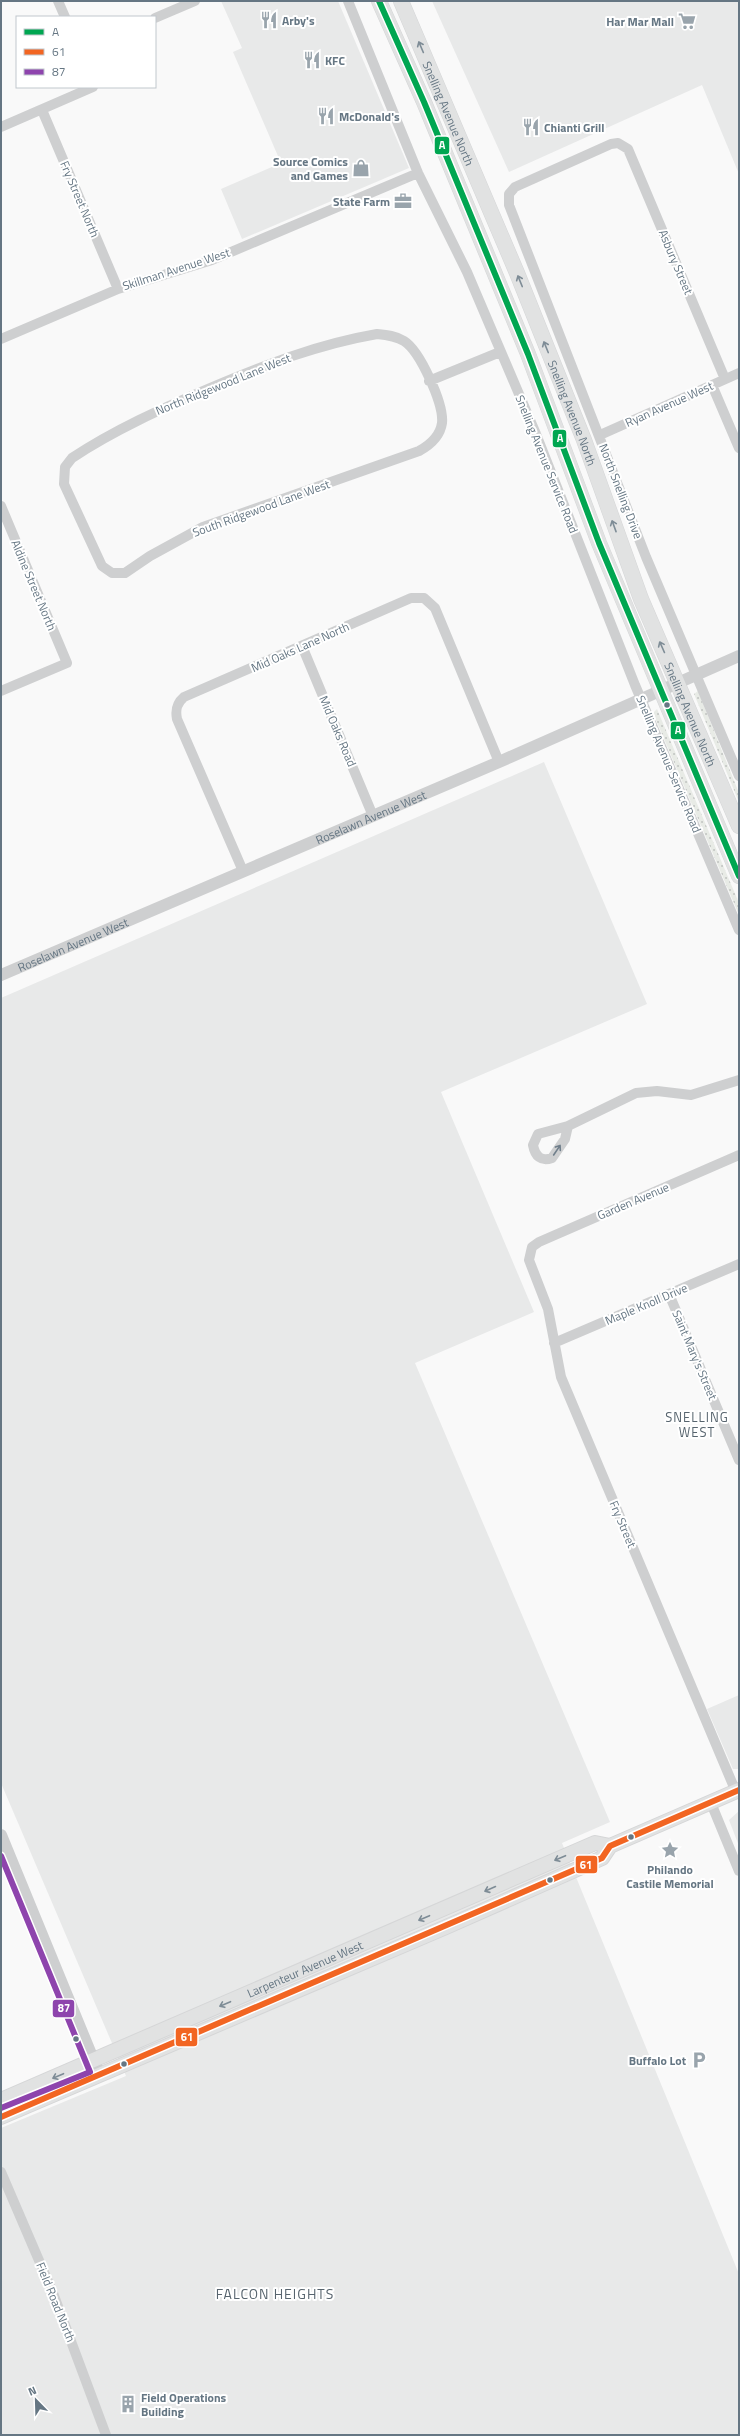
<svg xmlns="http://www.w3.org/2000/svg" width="740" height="2436" font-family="'Titillium Web',sans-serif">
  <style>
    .built { fill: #e8e9e9 }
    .grass { fill: url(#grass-dots) }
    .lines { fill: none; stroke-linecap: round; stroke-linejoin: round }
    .secondary-casing { stroke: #d5d6d7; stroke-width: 16 }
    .primary-casing { stroke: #d5d6d7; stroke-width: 16 }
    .minor { stroke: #cecfd0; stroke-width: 10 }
    .tertiary { stroke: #cecfd0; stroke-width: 12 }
    .secondary { stroke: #e1e2e2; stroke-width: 14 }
    .primary { stroke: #e1e2e2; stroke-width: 15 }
    .bus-1-casing { stroke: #fff; stroke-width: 9 }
    .bus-2-casing { stroke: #fff; stroke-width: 9 }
    .bus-3-casing { stroke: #fff; stroke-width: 9 }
    .bus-1 { stroke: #00a651; stroke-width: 6 }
    .bus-2 { stroke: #f26522; stroke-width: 6 }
    .bus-3 { stroke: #8e44ad; stroke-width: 6 }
    .oneway { stroke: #7e8c96 }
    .oneway2 { stroke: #707f8b }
    .bus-dot { fill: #657683; stroke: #fff; stroke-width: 1.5 }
    .labels { text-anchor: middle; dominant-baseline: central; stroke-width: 4; stroke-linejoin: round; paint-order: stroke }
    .poi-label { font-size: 12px; font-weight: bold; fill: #657683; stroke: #fff; text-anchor: start }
    .street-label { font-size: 12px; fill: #657683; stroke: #fff }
    .neighbourhood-label { font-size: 13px; letter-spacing: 1px; fill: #57646e; stroke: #fff }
    .quarter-label { font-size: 14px; letter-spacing: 1px; fill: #57646e; stroke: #fff }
    .line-badge { stroke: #fff; stroke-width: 1.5 }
    .badge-label { font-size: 11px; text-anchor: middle; font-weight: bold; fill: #fff }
  </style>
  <defs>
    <pattern id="grass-dots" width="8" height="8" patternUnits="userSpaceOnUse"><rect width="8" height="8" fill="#e8ebe6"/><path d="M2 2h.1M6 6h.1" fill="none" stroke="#c0c3c0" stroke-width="1.8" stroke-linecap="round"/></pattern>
  </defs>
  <rect width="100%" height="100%" fill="#f9f9f9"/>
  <path class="built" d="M221,1H338L409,168L242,239L221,189L281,163L233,52L242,48Z
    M432,1H739V174L702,85L509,172Z
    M544,762L647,1004L441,1092L534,1312L415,1363L610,1822L562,1843L739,2274V2435H1V2128L126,2076L1,1783V998Z
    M739,1695V1769H733L707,1709Z
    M739,1811V1846L729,1820Z"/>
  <path class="grass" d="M698,691L739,793V802L694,694Z
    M657,709L739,903V915L653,713Z"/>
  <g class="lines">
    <g class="secondary-casing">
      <g id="secondary">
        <path id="s2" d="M1,2100L595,1843L610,1846"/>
        <path d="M1,2117L446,1927L602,1858L610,1846L739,1790"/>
      </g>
    </g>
    <g class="primary-casing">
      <g id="primary">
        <path d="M379,1L424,102L528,354L599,543L739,876"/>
        <path id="s3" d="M401,1L517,273L584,440L641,599L739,826"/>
      </g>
    </g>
    <path class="minor" d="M58,1L65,17
      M348,1L418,173L467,272L536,434L635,685L739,930
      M155,18L195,1
      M42,110L118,289
      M1,127L93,87
      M377,334C387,335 396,336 404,341C420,351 444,404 442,423C440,437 430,445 419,451L203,527L150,556L125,573H112L102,566L64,484L65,467L72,458C114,430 163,408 210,388C264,365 319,344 377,334Z
      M1,339L118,289L212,260L418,173
      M725,379L628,149L618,143L611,144L515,187L509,194V205L646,557L739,776
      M429,381L500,352
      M712,385L739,448
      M600,435L739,373
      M1,506L67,663L1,691
      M302,646L373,816
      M243,871L177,719C175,709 177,703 184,697L411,598H424L435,608L499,762
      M568,1126L565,1139L552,1158C541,1162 535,1156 533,1145L538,1134L568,1126L636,1093L657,1091L691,1095L739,1080
      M669,1294L739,1460
      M554,1343L739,1264
      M736,1792L561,1377L548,1309L529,1260L532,1247L539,1242L739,1155
      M711,1803L739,1871
      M1,2172L53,2293L106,2435"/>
    <g class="tertiary">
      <path id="s1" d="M1,975L499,762L739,656"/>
      <path d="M1,1835L100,2076"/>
    </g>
    <use href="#secondary" class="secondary"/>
    <use href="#primary" class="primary"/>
    <g class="bus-1-casing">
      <path id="bus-1" d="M379,1L424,102L528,354L599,543L739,876"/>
    </g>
    <g class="bus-2-casing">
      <path id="bus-2" d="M1,2117L602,1858L610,1846L739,1790"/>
    </g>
    <g class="bus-3-casing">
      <path id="bus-3" d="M1,1856L90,2072L1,2108"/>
    </g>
    <use href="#bus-1" class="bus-1"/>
    <use href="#bus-2" class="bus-2"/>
    <use href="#bus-3" class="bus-3"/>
  </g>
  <defs><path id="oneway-shaft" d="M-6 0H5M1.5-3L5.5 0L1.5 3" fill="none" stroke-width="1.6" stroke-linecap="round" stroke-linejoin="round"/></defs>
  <g class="oneway">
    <use href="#oneway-shaft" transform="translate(421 47) rotate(-113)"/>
    <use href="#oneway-shaft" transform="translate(520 281) rotate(-112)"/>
    <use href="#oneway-shaft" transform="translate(546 347) rotate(-112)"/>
    <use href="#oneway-shaft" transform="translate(614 526) rotate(-110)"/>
    <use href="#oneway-shaft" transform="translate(662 647) rotate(-114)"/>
    <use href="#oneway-shaft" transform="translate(560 1858) rotate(157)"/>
    <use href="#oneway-shaft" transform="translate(490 1889) rotate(156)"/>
    <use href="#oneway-shaft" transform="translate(424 1918) rotate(157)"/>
    <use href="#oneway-shaft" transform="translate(225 2004) rotate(157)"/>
    <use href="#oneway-shaft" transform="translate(58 2076) rotate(157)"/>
  </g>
  <use class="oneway2" href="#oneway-shaft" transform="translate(557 1150) rotate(-56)"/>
  <defs>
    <g id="restaurant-bare" transform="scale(1.38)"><path d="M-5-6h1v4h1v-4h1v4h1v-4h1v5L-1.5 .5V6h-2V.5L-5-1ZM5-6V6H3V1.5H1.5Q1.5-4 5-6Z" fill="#99a4ac" stroke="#fff" stroke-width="2.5" paint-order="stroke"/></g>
    <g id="supermarket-bare" transform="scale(1.38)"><path d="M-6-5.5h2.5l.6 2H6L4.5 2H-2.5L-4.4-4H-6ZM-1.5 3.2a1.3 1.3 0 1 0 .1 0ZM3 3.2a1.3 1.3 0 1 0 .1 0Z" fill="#99a4ac" stroke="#fff" stroke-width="2.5" paint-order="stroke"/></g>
    <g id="shop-bare" transform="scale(1.38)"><path d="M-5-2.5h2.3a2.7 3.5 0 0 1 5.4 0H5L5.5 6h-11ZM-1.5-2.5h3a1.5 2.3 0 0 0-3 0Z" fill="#99a4ac" stroke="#fff" stroke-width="2.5" paint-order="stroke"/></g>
    <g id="office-bare" transform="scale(1.38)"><path d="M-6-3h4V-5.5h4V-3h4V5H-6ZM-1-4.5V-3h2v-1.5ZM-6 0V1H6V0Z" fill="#99a4ac" stroke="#fff" stroke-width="2.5" paint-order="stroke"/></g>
    <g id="sight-bare" transform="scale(1.38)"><path d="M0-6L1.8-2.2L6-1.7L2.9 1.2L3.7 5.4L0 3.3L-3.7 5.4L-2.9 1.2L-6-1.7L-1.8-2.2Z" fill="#99a4ac" stroke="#fff" stroke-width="2.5" paint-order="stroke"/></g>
    <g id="parking-bare" transform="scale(1.38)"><path d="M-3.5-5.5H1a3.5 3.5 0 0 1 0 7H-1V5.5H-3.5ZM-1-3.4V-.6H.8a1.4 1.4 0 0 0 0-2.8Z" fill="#99a4ac" stroke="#fff" stroke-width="2.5" paint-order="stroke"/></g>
    <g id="building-bare" transform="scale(1.38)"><path d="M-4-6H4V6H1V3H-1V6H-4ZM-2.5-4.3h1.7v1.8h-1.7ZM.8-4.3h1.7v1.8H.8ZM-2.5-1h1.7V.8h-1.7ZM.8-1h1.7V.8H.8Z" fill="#99a4ac" stroke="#fff" stroke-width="2.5" paint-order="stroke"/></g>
  </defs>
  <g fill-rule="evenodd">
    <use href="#restaurant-bare" x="269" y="20"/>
    <use href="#supermarket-bare" x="687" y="21"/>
    <use href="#restaurant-bare" x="312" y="60"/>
    <use href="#restaurant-bare" x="326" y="116"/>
    <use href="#restaurant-bare" x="531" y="127"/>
    <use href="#shop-bare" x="361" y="168"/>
    <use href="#office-bare" x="403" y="201"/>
    <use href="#sight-bare" x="670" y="1850"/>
    <use href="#parking-bare" x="699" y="2060"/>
    <use href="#building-bare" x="128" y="2404"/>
  </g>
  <g class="bus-dot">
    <circle cx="667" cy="705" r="3.5"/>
    <circle cx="631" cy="1837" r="3.5"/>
    <circle cx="550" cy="1880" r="3.5"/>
    <circle cx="76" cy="2039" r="3.5"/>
    <circle cx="124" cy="2064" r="3.5"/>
  </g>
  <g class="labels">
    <g class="poi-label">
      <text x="282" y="20">Arby's</text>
      <text x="674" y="21" text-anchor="end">Har Mar Mall</text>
      <text x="325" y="60">KFC</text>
      <text x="339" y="116">McDonald's</text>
      <text x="544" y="127">Chianti Grill</text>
      <text x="348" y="161" text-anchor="end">Source Comics<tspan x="348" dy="14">and Games</tspan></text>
      <text x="390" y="201" text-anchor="end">State Farm</text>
      <text x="670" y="1869" text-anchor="middle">Philando<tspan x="670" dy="14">Castile Memorial</tspan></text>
      <text x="686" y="2060" text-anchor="end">Buffalo Lot</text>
      <text x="141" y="2397">Field Operations<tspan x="141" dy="14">Building</tspan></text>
    </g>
    <g class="street-label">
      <text stroke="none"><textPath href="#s3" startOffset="122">Snelling Avenue North</textPath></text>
      <text transform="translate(80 199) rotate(67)">Fry Street North</text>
      <text transform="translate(676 262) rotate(67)">Asbury Street</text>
      <text transform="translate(176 269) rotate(-18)">Skillman Avenue West</text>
      <text transform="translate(223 384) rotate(-22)">North Ridgewood Lane West</text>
      <text transform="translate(669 404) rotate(-24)">Ryan Avenue West</text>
      <text stroke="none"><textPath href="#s3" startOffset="446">Snelling Avenue North</textPath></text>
      <text transform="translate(547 464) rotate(68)">Snelling Avenue Service Road</text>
      <text transform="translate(621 491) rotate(69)">North Snelling Drive</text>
      <text transform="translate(261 508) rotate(-20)">South Ridgewood Lane West</text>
      <text transform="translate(34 585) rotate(67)">Aldine Street North</text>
      <text transform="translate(300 647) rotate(-24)">Mid Oaks Lane North</text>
      <text stroke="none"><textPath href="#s3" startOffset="770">Snelling Avenue North</textPath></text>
      <text transform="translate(338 731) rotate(67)">Mid Oaks Road</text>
      <text transform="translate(669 764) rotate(67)">Snelling Avenue Service Road</text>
      <text stroke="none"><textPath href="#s1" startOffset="402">Roselawn Avenue West</textPath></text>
      <text stroke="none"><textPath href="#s1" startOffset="78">Roselawn Avenue West</textPath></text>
      <text transform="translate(633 1201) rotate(-23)">Garden Avenue</text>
      <text transform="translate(646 1304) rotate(-23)">Maple Knoll Drive</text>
      <text transform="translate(695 1355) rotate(67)">Saint Mary's Street</text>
      <text transform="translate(623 1524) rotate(67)">Fry Street</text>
      <text stroke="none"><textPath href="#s2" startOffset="331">Larpenteur Avenue West</textPath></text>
      <text transform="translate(56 2302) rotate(68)">Field Road North</text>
    </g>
    <g class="neighbourhood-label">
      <text x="697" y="1417">SNELLING<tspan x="697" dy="15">WEST</tspan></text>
    </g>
    <g class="quarter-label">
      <text x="275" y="2293">FALCON HEIGHTS</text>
    </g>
  </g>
  <g class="line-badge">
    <rect x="434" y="136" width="16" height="19" rx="4" fill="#00a651"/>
    <rect x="552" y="429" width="15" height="19" rx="4" fill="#00a651"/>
    <rect x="670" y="721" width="16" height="19" rx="4" fill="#00a651"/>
    <rect x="575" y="1855" width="23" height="19" rx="4" fill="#f26522"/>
    <rect x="52" y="1999" width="23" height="19" rx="4" fill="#8e44ad"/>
    <rect x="175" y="2027" width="23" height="20" rx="4" fill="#f26522"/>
  </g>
  <g class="badge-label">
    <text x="442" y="149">A</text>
    <text x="560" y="442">A</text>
    <text x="678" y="734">A</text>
    <text x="586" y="1869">61</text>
    <text x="64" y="2012">87</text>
    <text x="187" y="2041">61</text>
  </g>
  <rect width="740" height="2436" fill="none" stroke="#657683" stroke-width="4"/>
  <rect x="16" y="16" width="140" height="72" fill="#ffffff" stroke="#c1c8cd"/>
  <rect x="24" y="29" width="20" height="6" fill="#00a651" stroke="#c1c8cd"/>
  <text x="52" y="36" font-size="12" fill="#657683">A</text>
  <rect x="24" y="49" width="20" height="6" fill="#f26522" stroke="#c1c8cd"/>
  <text x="52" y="56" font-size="12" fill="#657683">61</text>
  <rect x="24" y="69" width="20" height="6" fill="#8e44ad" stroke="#c1c8cd"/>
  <text x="52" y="76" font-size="12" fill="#657683">87</text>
  <g transform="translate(36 2400) rotate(337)" stroke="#ffffff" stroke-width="3" paint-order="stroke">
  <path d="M0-3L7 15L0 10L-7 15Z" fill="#657683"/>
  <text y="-6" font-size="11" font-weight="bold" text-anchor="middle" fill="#657683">N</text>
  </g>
</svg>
